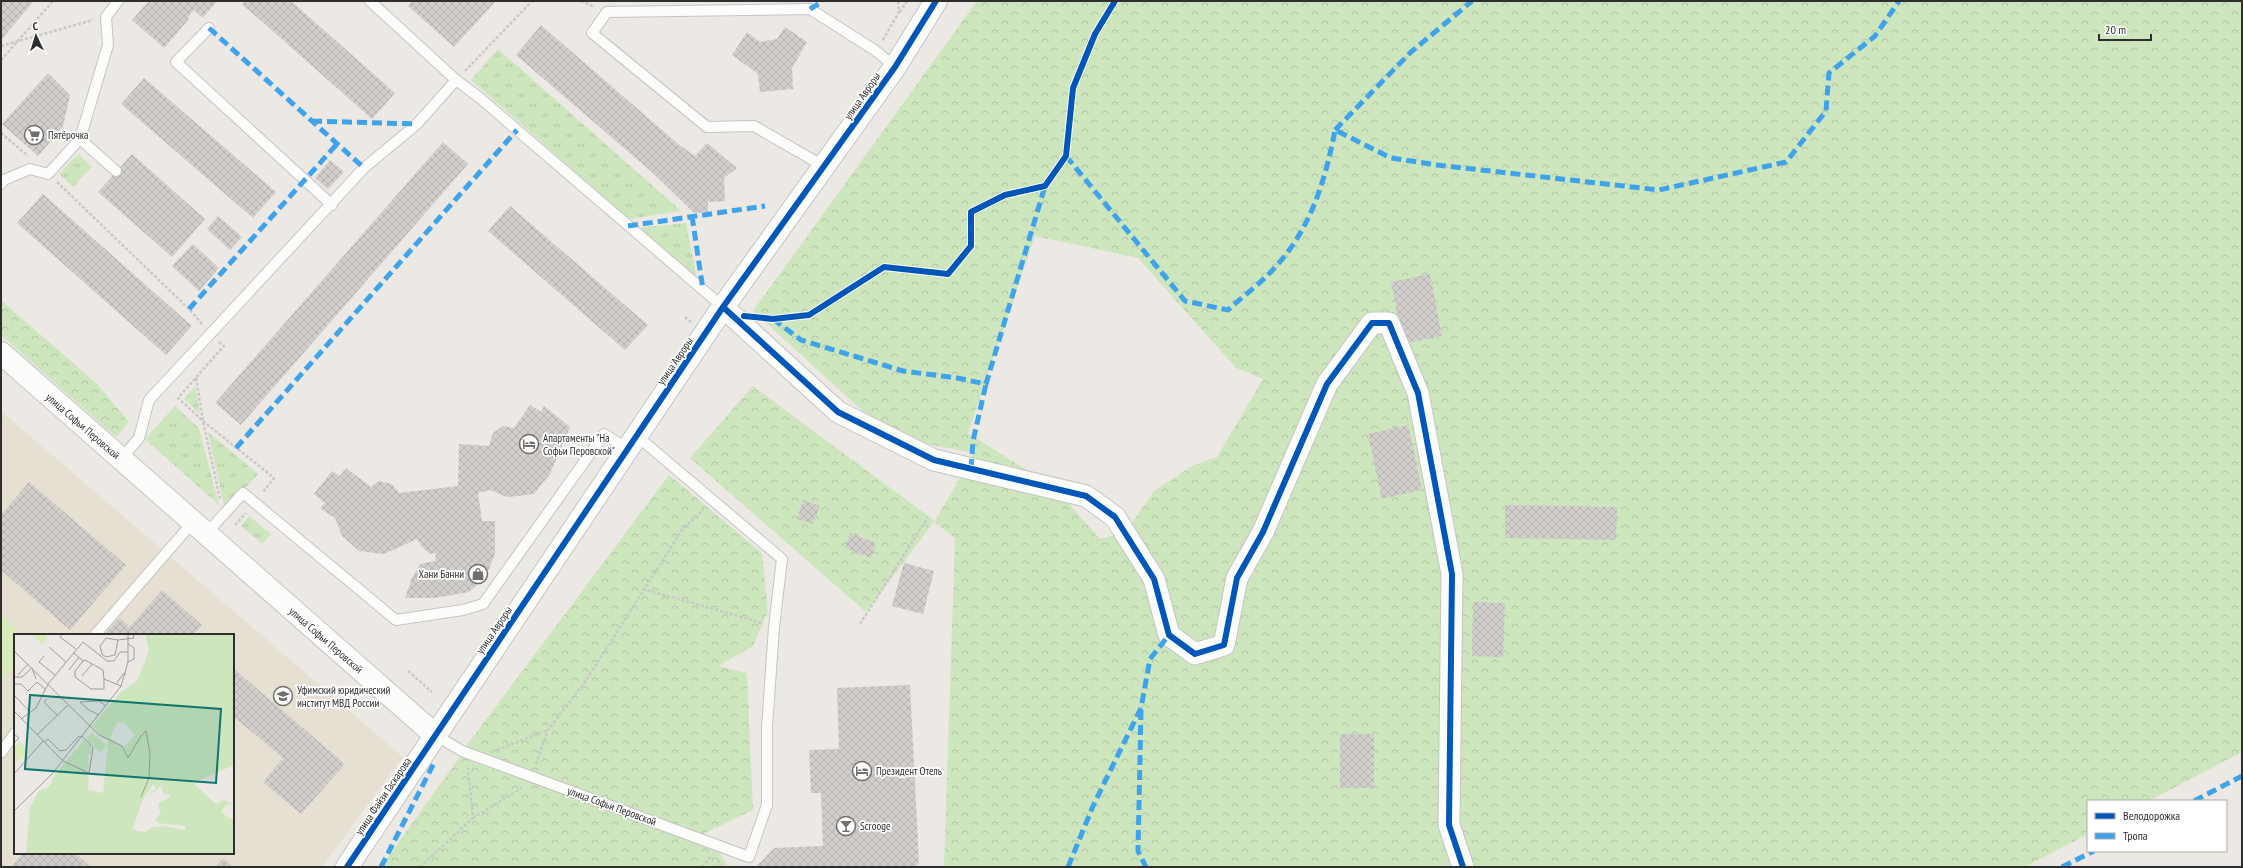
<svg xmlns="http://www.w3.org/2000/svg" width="2243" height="868" font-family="'PT Sans Narrow',sans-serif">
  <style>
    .education { fill: #e6e0d3; fill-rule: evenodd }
    .grass { fill: url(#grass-tufts) }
    .forest { fill: url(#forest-crowns); fill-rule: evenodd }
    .pitch { fill: #d9eabb }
    .building { fill: url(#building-cross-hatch) }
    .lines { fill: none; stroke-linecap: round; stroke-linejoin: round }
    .lane-casing { stroke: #c5c4c5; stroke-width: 12 }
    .street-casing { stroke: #c5c4c5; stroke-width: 23 }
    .secondary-casing { stroke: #c5c4c5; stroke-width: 24 }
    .path { stroke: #c9c9c8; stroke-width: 2.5; stroke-dasharray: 3 2; stroke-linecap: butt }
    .lane { stroke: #fcfcfb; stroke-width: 10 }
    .street { stroke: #fcfcfb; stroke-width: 21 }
    .secondary { stroke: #fcfcfb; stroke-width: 22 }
    .quiet { stroke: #3ea3eb; stroke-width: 5; stroke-dasharray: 10 5; stroke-linecap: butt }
    .cycleway-casing { stroke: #fff; stroke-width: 8 }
    .cycleway { stroke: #0057b8; stroke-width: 6 }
    .labels { text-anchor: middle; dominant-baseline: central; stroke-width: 3.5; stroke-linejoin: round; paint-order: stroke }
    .street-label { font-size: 11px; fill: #2e2e2e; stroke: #fff }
    .poi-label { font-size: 11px; fill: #2e2e2e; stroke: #fff; text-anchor: start }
    .inset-road { fill: none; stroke: #a09e9b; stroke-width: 1 }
    .view { fill: #0f766e; fill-opacity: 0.15; stroke: #0f766e; stroke-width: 2 }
    .inset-edge { fill: none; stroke: #2e2e2e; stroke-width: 2 }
  </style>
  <defs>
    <pattern id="grass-tufts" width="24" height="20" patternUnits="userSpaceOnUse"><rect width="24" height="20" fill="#cee6be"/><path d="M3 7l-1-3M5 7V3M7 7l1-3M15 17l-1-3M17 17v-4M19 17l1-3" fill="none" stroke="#b1c6a4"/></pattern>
    <pattern id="forest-crowns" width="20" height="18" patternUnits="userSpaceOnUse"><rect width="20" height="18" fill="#cee6be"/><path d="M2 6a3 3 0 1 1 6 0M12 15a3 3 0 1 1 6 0" fill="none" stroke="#b1c6a4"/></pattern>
    <pattern id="building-cross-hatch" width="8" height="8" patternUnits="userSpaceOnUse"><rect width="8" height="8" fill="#d1cecb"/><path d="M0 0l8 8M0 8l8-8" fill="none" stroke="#b4b1af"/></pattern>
  </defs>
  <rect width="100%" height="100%" fill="#ece8e4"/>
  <path class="education" d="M1,411L403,757L322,867H1ZM15,635H233V853H15Z"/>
  <path class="grass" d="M498,49L681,211L629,219L471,80Z
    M78,154L92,167L73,187L59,174Z
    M686,223L697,280L638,228Z
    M195,386L200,414L184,399Z
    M175,406L199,428L219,505L145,439Z
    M208,432L258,474L225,510Z
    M249,516L271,534L262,544L241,526Z"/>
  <path class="forest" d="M977,1H2242V752L2149,801H2088V834L2025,867H944L955,538L934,522L866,612L690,458L753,386L935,521L974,453L891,437L753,311ZM1035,236L1138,258L1236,368L1263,379L1217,457L1192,466L1154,491L1125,533L1100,539L1056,489L968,433Z
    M1,300L97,384L129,422L116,437L1,335Z
    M669,475L762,553L768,612L753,646L718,666L747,673L753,810L701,835L464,749Z
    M461,755L718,849L728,867H381Z"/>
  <path class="pitch" d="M1,615L22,635H15V666L1,682Z"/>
  <path class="building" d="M1,1H34L1,40Z
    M149,1H217L203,18L194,10L188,17L189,19L164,48L132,20Z
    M245,1H291L395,93L372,119L242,4Z
    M412,1H496L454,47L408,6Z
    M541,25L678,144L695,156L707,143L737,168L724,178L725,201L708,202V212L694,213L653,173L516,55Z
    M785,27L807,42L792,68L793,89L760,92L758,74L732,55L747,32L760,42L777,39Z
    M48,73L70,95L63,127L38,156L2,124Z
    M144,78L276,192L253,218L121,104Z
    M443,142L468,164L241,425L215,403Z
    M132,154L205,219L172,257L98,192Z
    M330,160L344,172L328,189L315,178Z
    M43,194L192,326L166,355L17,223Z
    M510,206L648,325L625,350L488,231Z
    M218,216L242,237L230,250L207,229Z
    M193,244L219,268L199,291L172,266Z
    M1430,274L1442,336L1403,344L1391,282Z
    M530,405L541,412L544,406L570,427L550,474L534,494L507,497L490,490L478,493L482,521H495V554L485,578L469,592L434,598H405L412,578L420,564L435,561L436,553L430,554L422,547L417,539L384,554L359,551L342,536L335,518L320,508L325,503L314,494L332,471L340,476L346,468L371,487L379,481L392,484L399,493L458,486L459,444L489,446L493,433L503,426L514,428Z
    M1408,425L1422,490L1382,499L1368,434Z
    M29,482L126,565L70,630L1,570V515Z
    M803,500L820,506L813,524L797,519Z
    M1505,505L1617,507L1616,540L1505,538Z
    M850,533L876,543L871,558L845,548Z
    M904,563L934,571L923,614L892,606Z
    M162,590L202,625L193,635H104L119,618L130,627Z
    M1473,602L1505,603L1503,657L1472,656Z
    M233,668L345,764L301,814L263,782L283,758L233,716Z
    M910,685L919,863L916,867H756L774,848L823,846L821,793H811L809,750L839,749L837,688Z
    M1340,734H1374V788H1340Z
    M23,853H75L91,867H11Z
    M223,858L233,867H215Z"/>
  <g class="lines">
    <g class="lane-casing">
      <path id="lane" d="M370,1L456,80L480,98L723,307
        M209,28L176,62L332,205
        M80,139L116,171
        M825,167L754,126L707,127L592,33L607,12L810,9L876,51L895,67
        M1,184L4,180L30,169L48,174L80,139L108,45L106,17L118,1
        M121,459L139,438L149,400L364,168L417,124L456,80
        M206,534L243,493L396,620L463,610L483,604L604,434L628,449
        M95,635L193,522
        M435,735L462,751L749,857L767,805V727L774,627L782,559L637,436
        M1,753L15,733"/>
    </g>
    <g class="street-casing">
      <path id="street" d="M723,307L838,412L934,460L1086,496L1115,517L1154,579L1169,635L1195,654L1224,645L1237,578L1263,532L1327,384L1372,323H1389L1418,393L1452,574L1449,825L1463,867"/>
    </g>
    <g class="secondary-casing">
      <path id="secondary" d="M1,353L435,735
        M347,867L723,307L895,67L936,1"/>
    </g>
    <path class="path" d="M581,1L595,7
      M900,12L907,1
      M883,40L899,12L898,1
      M1,46L93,20
      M1,60L53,1
      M465,71L532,1
      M1,133L28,156
      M57,182L189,309L202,324
      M685,317L691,322
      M219,342L224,346L178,398L203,421L274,478L263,492
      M196,378L203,421L220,499
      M235,525L246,513
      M643,589L762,623
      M860,624L928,517
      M408,671L432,692
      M497,750L548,730
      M536,764L548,730L587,679L682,530L704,509
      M473,818L522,788
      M718,860L721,867
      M420,867L473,818L468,768
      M702,867L711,856"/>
    <use href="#lane" class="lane"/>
    <use href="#street" class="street"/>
    <use href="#secondary" class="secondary"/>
    <path class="quiet" d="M810,9L823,1
      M209,28L364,168
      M312,121L417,124
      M1335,130L1411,52L1472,1
      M1066,156L1185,301L1228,310C1244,295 1263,282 1277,265C1311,228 1326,178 1335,130L1391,158L1437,165L1659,190L1786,162L1826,111L1829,73L1875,36L1899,1
      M692,216L703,290
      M628,226L765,206
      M189,309L337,144
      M773,319L801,340L903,371L957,378L986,384L1045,186
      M236,448L517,130
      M971,469L973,441L986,384
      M1141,710L1138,851L1146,867
      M2194,801L2242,776
      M381,867L434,763
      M1068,867L1093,806L1141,708L1150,659L1169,635
      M2062,867L2094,851"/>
    <g class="cycleway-casing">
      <path id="cycleway" d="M723,307L838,412L934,460L1086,496L1115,517L1154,579L1169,635L1195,654L1224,645L1237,578L1263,532L1327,384L1372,323H1389L1418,393L1452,574L1449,825L1463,867
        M744,316L773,319L809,315L884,267L948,274L971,246V212L1005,195L1045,186L1066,156L1073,88L1095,34L1115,1
        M347,867L723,307L895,67L936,1"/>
    </g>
    <use href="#cycleway" class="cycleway"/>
  </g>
  <defs>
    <g id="supermarket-ring" transform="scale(1)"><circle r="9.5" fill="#fff" stroke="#706f6e" stroke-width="1.5"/><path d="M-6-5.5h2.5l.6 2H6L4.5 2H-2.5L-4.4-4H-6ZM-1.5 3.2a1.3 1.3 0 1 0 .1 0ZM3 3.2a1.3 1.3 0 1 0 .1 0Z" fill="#706f6e"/></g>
    <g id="hotel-ring" transform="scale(1)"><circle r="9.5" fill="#fff" stroke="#706f6e" stroke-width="1.5"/><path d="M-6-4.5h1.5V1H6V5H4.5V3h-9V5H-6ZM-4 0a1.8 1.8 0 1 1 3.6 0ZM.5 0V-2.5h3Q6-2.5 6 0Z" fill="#706f6e"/></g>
    <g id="shop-ring" transform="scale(1)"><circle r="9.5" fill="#fff" stroke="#706f6e" stroke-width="1.5"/><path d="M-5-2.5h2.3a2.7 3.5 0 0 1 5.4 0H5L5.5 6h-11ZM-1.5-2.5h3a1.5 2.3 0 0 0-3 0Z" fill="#706f6e"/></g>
    <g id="university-ring" transform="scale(1)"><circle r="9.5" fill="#fff" stroke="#706f6e" stroke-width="1.5"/><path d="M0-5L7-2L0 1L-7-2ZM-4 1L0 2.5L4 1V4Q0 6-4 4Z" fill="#706f6e"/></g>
    <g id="bar-ring" transform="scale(1)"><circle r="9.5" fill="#fff" stroke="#706f6e" stroke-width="1.5"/><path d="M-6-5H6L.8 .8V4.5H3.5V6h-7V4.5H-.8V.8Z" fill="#706f6e"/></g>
  </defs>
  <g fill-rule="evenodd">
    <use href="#supermarket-ring" x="34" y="135"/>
    <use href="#hotel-ring" x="529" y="444"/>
    <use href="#shop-ring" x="478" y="574"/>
    <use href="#university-ring" x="283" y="696"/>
    <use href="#hotel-ring" x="862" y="771"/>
    <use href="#bar-ring" x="846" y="826"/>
  </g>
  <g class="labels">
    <g class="street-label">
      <text transform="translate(862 96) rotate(-55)">улица Авроры</text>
      <text transform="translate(675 361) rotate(-56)">улица Авроры</text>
      <text transform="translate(83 426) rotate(41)">улица Софьи Перовской</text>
      <text transform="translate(494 630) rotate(-56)">улица Авроры</text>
      <text transform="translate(326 640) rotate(41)">улица Софьи Перовской</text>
      <text transform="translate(383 796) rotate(-56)">улица Файзи Гаскарова</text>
      <text transform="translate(612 806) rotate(20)">улица Софьи Перовской</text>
    </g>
    <g class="poi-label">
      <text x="48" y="135">Пятёрочка</text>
      <text x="543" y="438">Апартаменты "На<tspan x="543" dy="13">Софьи Перовской"</tspan></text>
      <text x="464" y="574" text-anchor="end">Хани Банни</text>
      <text x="297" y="690">Уфимский юридический<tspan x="297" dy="13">институт МВД России</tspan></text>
      <text x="876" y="771">Президент Отель</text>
      <text x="860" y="826">Scrooge</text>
    </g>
  </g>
  <g transform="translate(14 634)">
    <rect width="220" height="220" fill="#ece8e4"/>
    <path d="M131,0H220V131L179,149L202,170L210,166L220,170L212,171L207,177L214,184L220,185V220H12L16,173L25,157L35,153L39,146L38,144L70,106L77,113L78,118L74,122L75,135L70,137L75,145L74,156L89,159L94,113L92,112L86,119L72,105L78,99L92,111L96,106L89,104L78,92L106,59L123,47L135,17ZM103,88L111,90L121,101L109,114L96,104ZM139,150L142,154L133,164L147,152L150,161L155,160L157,162L144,170L147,179L141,185L144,189L171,192V196L150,192L139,193L131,198L118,196L129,165Z" fill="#cee6be" fill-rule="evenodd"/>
    <path d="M17,0H29L34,4L28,10ZM6,108L14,117L0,131V113Z" fill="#d9eabb"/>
    <path class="inset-road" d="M48,0L46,3L62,15M104,6L92,4L86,12L88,20L92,23L101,21L104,6L120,4L119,0M35,13L52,28M1,18L85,101L108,112L114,124L127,102L132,97L136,119L135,144L127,163M60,19L69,27L71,26L89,36L90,45L107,52M30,22L25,28L41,41M69,27L61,37V43L77,55H90V45M114,28L120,25V14L114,10M55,36L65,23M4,41L14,30M68,42L78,30M0,43H8L18,34L22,45M103,49L109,40H112M0,50H7L14,57L23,48L31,55M0,61L15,77M33,65L30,68L43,81M0,77L49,127L75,139L79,114L68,102M85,81L75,76L66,68L85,67L92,72M7,85L22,74L34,50L69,8L93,27H100L106,18H114M0,100L5,104L0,109M23,101L54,71M30,108L34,105L46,117L52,116L65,102L67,103M0,140L29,107M0,177L38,140L107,52L114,28V0"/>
    <path class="view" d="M16,61L207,75L202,149L11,135Z"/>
    <rect width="220" height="220" class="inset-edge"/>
  </g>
  <rect width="2243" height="868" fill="none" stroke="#2e2e2e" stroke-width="4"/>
  <rect x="2087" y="800" width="140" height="52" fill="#ffffff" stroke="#ababab"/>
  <rect x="2095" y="813" width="20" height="6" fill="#0057b8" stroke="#ababab"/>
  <text x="2123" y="820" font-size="12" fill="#2e2e2e">Велодорожка</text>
  <rect x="2095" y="833" width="20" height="6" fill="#3ea3eb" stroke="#ababab"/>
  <text x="2123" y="840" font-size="12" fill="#2e2e2e">Тропа</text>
  <g transform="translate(36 36) rotate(356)" stroke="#ffffff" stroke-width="3" paint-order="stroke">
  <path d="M0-3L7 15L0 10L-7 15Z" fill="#2e2e2e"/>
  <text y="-6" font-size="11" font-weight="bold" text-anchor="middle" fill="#2e2e2e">С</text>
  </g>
  <path d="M2099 34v6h52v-6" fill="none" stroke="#2e2e2e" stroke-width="2"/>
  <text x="2105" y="34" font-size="12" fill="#2e2e2e" stroke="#ffffff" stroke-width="3" paint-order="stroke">20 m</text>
</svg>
